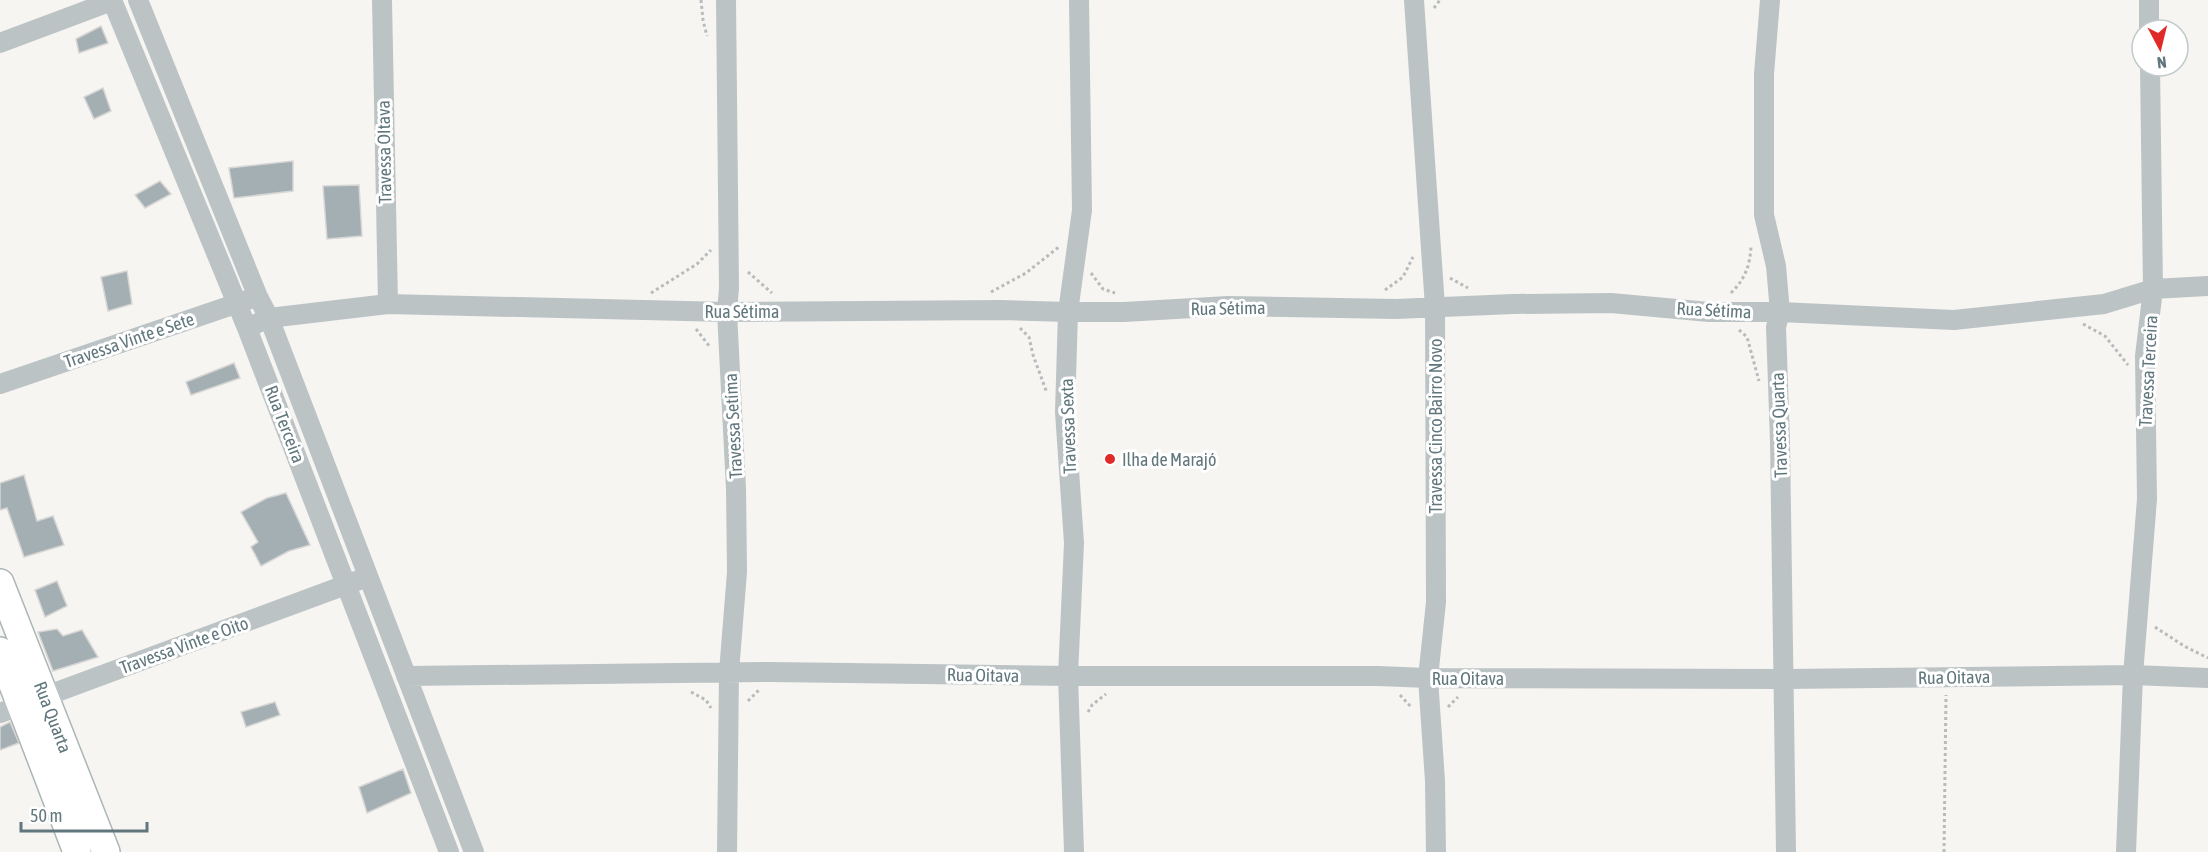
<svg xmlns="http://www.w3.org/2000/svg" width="2208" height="852" font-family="'Asap Condensed',sans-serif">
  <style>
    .building { fill: #a3afb2; stroke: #d7d6d5; stroke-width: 1.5 }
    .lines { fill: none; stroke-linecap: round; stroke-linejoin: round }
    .secondary-casing { stroke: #acb5b8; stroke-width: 30 }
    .path { stroke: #b7bbbd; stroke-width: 3; stroke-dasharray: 3 3; stroke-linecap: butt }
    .street { stroke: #bcc3c5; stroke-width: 20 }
    .secondary { stroke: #fff; stroke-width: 27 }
    .poi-dot { fill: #e02a27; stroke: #fff; stroke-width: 2 }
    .labels { text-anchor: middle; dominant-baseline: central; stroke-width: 6; stroke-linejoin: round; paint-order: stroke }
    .street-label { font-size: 18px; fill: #61777d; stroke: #fff }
    .poi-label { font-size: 18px; fill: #61777d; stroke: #fff; text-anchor: start }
  </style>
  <rect width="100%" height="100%" fill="#f6f5f2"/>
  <path class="building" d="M101,26L108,43L79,53L76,39Z
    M103,88L111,111L94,119L84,97Z
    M293,161V191L234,198L229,168Z
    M160,181L171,194L145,208L135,195Z
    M359,185L362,236L327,239L323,186Z
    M127,271L132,304L108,311L101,277Z
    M234,363L240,378L191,395L186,382Z
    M24,475L37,521L53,516L64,545L24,557L7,508L0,510V483Z
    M286,493L310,545L289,551L261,566L251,547L258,542L241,512L267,498Z
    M57,581L67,606L45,617L35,590Z
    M57,629L63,636L82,630L98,657L53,671L38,632Z
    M275,702L280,715L246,727L241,712Z
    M10,722L19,743L0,750V727Z
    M403,769L411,793L367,813L359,787Z"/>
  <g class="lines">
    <g class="secondary-casing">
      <path id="secondary" d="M0,583L106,852
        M0,651L77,852"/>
    </g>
    <path class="path" d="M701,0L703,20L707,36
      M1434,8L1440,0
      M748,272L772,293
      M1091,273L1103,289L1115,293
      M1450,278L1468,288
      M1385,290L1403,277L1413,257
      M991,292L1026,273L1060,246
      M651,293L697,264L711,250
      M1731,293C1745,279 1750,266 1751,246
      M2083,324L2105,336L2128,365
      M1020,328L1029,337L1033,355L1047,393
      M696,329L710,347
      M1739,330L1747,337L1759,381
      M2155,627L2184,646L2208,658
      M691,692L706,700L711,708
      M1400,695L1412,708
      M748,701L760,689
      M1448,707L1458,697
      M1088,712L1092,705L1106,694
      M1944,852L1946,695"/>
    <path class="street" d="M112,0L247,328L449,852
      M138,0L258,297L269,318L474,852
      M382,0L388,304
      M726,0L729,288L727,312L736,489L737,572L729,672L727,852
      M1414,0L1435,307L1436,602L1428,678L1435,781L1436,852
      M1770,0L1764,74V215L1776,266L1780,312L1776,327L1780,441L1786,852
      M2149,0V30
      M0,43L112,1
      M247,328L269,318L388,304L727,312L1001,310L1068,312H1124L1228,306L1396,309L1513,304L1611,303L1709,312H1780L1954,320L2104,304L2153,289L2208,286
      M0,384L250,299
      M406,676L771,672L1068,676H1378L1428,678L1785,679L2133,675L2208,678
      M0,713L359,580
      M1074,852L1068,676L1074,543L1065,412L1068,312L1082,210L1079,0
      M2126,852L2133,675L2147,499L2145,356L2153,289L2150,66"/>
    <use href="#secondary" class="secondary"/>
  </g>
  <circle class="poi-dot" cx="1110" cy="459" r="6"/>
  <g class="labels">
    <g class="street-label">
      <text transform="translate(384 152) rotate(-91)">Travessa OItava</text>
      <text transform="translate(1228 308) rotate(-1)">Rua Sétima</text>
      <text transform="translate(1714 310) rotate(3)">Rua Sétima</text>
      <text x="742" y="311">Rua Sétima</text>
      <text transform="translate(129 340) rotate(-19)">Travessa Vinte e Sete</text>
      <text transform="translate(2148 371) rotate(-87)">Travessa Terceira</text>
      <text transform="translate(285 424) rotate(69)">Rua Terceira</text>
      <text transform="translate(1779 425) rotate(-92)">Travessa Quarta</text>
      <text transform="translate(733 426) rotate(-93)">Travessa Setíma</text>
      <text transform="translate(1068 426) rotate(-92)">Travessa Sexta</text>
      <text transform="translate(1435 426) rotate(-90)">Travessa Cinco Bairro Novo</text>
      <text transform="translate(184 645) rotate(-20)">Travessa Vinte e Oito</text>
      <text transform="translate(983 675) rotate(1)">Rua Oitava</text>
      <text transform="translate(1954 677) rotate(-1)">Rua Oitava</text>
      <text x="1468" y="678">Rua Oitava</text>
      <text transform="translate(53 717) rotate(69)">Rua Quarta</text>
    </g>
    <g class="poi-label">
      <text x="1122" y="459">Ilha de Marajó</text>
    </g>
  </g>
  <g transform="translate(2160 48) rotate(173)"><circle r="28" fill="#ffffff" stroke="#c0c9cb" stroke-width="1.5"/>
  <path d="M0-4.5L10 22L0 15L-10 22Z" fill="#e02a27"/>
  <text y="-9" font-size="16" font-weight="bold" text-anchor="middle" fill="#61777d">N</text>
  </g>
  <path d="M21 822v9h126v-9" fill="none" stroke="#61777d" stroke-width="3"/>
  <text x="30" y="822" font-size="18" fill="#61777d" stroke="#ffffff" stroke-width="4.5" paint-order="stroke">50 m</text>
</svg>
